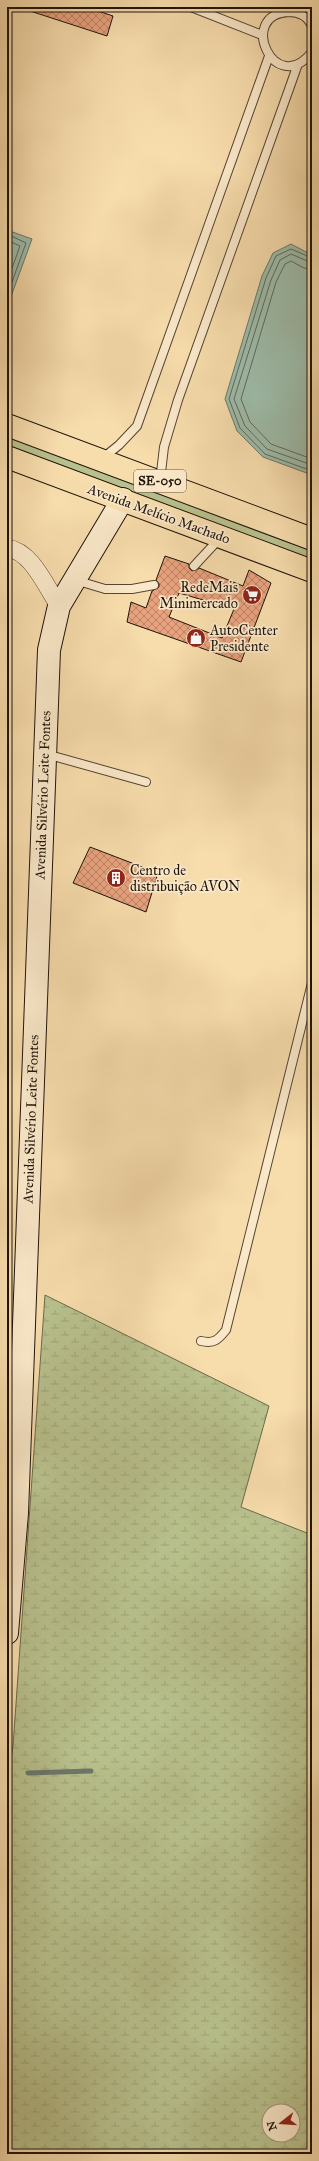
<svg xmlns="http://www.w3.org/2000/svg" width="319" height="2161" font-family="'IM FELL Great Primer',serif">
  <style>
    .grass { fill: #b8c18d; stroke: #6b6a4c }
    .wetland { fill: url(#wetland-marsh); stroke: #6b6a4c; fill-rule: evenodd }
    .water { fill: #9dbcaa; stroke: #6a786a }
    .lines { fill: none; stroke-linecap: round; stroke-linejoin: round }
    .shore { stroke: #5e685a; stroke-width: 1 }
    .stream { stroke: #6a786a; stroke-width: 5 }
    .building { fill: url(#building-cross-hatch); stroke: #1e130b; fill-rule: evenodd }
    .lane-casing { stroke: #544533; stroke-width: 10 }
    .street-casing { stroke: #544533; stroke-width: 18 }
    .secondary-casing { stroke: #1e130b; stroke-width: 24 }
    .primary-casing { stroke: #1e130b; stroke-width: 24 }
    .lane { stroke: #fae8c9; stroke-width: 8 }
    .street { stroke: #fae8c9; stroke-width: 17 }
    .secondary { stroke: #fae8c9; stroke-width: 22 }
    .primary { stroke: #f7dcac; stroke-width: 22 }
    .labels { text-anchor: middle; dominant-baseline: central; stroke-width: 3.5; stroke-linejoin: round; paint-order: stroke }
    .shield { fill: #fae8c9; stroke: #605344; stroke-width: 1 }
    .shield-label { font-size: 13px; font-weight: bold; fill: #1e130b }
    .street-label { font-size: 14px; fill: #1e130b; stroke: #fae8c9 }
    .poi-label { font-size: 14px; fill: #1e130b; stroke: #fae8c9; text-anchor: start }
  </style>
  <defs>
    <pattern id="wetland-marsh" width="20" height="14" patternUnits="userSpaceOnUse"><rect width="20" height="14" fill="#b8c18d"/><path d="M1 5h8M5 5V1M11 12h8M15 12V8" fill="none" stroke="#9ea578"/></pattern>
    <pattern id="building-cross-hatch" width="8" height="8" patternUnits="userSpaceOnUse"><rect width="8" height="8" fill="#e8a27d"/><path d="M0 0l8 8M0 8l8-8" fill="none" stroke="#bb8365"/></pattern>
  </defs>
  <rect width="100%" height="100%" fill="#f7dcac"/>
  <filter id="stains"><feTurbulence type="fractalNoise" baseFrequency=".005" numOctaves="4"/><feColorMatrix values="0 0 0 0 .2 0 0 0 0 .09 0 0 0 0 .02 0 0 0 .5 -.17"/></filter>
  <radialGradient id="worn" r=".72"><stop offset=".6" stop-color="#630" stop-opacity="0"/><stop offset="1" stop-color="#630" stop-opacity=".3"/></radialGradient>
  <path class="grass" d="M7,434L312,546V561L7,450Z"/>
  <path class="wetland" d="M45,1295L269,1406L241,1507L312,1535V2154H7V1781L13,1746ZM269,2111H293V2135H269Z"/>
  <path class="water" d="M7,230L32,239L9,302H7Z
    M291,244L312,255V475L263,457L237,431L225,399L262,276L273,253Z"/>
  <g class="lines">
    <path class="shore" d="M7,234L26,243L7,296
      M7,240L20,246L7,282
      M312,258L291,249L276,256L266,278L229,399L240,428L265,454L312,471
      M312,263L291,254L280,260L271,280L234,399L245,426L267,449L312,465
      M312,269L304,268L291,261L285,264L276,282L241,399L250,422L271,444L312,459"/>
    <path class="stream" d="M28,1773L91,1771"/>
  </g>
  <path class="building" d="M27,7H86L113,16L107,36L27,10Z
    M165,556L189,564V568L192,571L199,568L243,586L249,570L271,583L241,662L127,622L131,602L146,608L152,591L159,587V584L156,580ZM179,593L234,609L222,638L169,617Z
    M90,847L158,873L146,912L73,883Z"/>
  <g class="lines">
    <g class="lane-casing">
      <path id="lane" d="M191,7L262,35
        M312,26C308,17 299,12 289,12C236,14 275,99 312,52
        M103,458L119,445L137,426L269,56
        M160,481L164,447L178,400L298,64
        M194,566L220,538
        M75,580L105,589H132L154,585
        M46,754L146,782
        M201,1341C214,1344 218,1340 226,1330L312,983"/>
    </g>
    <g class="street-casing">
      <path id="street" d="M7,548C32,551 46,587 59,606"/>
    </g>
    <g class="secondary-casing">
      <path id="secondary" d="M7,1633L17,1513L49,650L59,606L123,499"/>
    </g>
    <g class="primary-casing">
      <path id="primary" d="M7,425L312,539
        M7,457L312,571"/>
    </g>
    <use href="#lane" class="lane"/>
    <use href="#street" class="street"/>
    <use href="#secondary" class="secondary"/>
    <use href="#primary" class="primary"/>
  </g>
  <defs>
    <g id="supermarket-disc" transform="scale(1)"><circle r="9.5" fill="#8f2418" stroke="#fae8c9"/><path d="M-6-5.5h2.5l.6 2H6L4.5 2H-2.5L-4.4-4H-6ZM-1.5 3.2a1.3 1.3 0 1 0 .1 0ZM3 3.2a1.3 1.3 0 1 0 .1 0Z" fill="#fff"/></g>
    <g id="shop-disc" transform="scale(1)"><circle r="9.5" fill="#8f2418" stroke="#fae8c9"/><path d="M-5-2.5h2.3a2.7 3.5 0 0 1 5.4 0H5L5.5 6h-11ZM-1.5-2.5h3a1.5 2.3 0 0 0-3 0Z" fill="#fff"/></g>
    <g id="building-disc" transform="scale(1)"><circle r="9.5" fill="#8f2418" stroke="#fae8c9"/><path d="M-4-6H4V6H1V3H-1V6H-4ZM-2.5-4.3h1.7v1.8h-1.7ZM.8-4.3h1.7v1.8H.8ZM-2.5-1h1.7V.8h-1.7ZM.8-1h1.7V.8H.8Z" fill="#fff"/></g>
  </defs>
  <g fill-rule="evenodd">
    <use href="#supermarket-disc" x="252" y="595"/>
    <use href="#shop-disc" x="196" y="638"/>
    <use href="#building-disc" x="116" y="878"/>
  </g>
  <g class="labels">
    <rect class="shield" x="134" y="470" width="52" height="22" rx="3"/>
    <g class="shield-label">
      <text x="160" y="481">SE-050</text>
    </g>
    <g class="street-label">
      <text transform="translate(159 514) rotate(20)">Avenida Melício Machado</text>
      <text transform="translate(43 795) rotate(-88)">Avenida Silvério Leite Fontes</text>
      <text transform="translate(31 1119) rotate(-88)">Avenida Silvério Leite Fontes</text>
    </g>
    <g class="poi-label">
      <text x="238" y="587" text-anchor="end">RedeMais<tspan x="238" dy="16">Minimercado</tspan></text>
      <text x="210" y="630">AutoCenter<tspan x="210" dy="16">Presidente</tspan></text>
      <text x="130" y="870">Centro de<tspan x="130" dy="16">distribuição AVON</tspan></text>
    </g>
  </g>
  <rect width="319" height="2161" fill="none" stroke="#f7dcac" stroke-width="24"/>
  <rect x="8" y="8" width="303" height="2145" fill="none" stroke="#1e130b" stroke-width="2"/>
  <rect x="12" y="12" width="295" height="2137" fill="none" stroke="#1e130b"/>
  <g transform="translate(281 2123) rotate(253)"><circle r="19" fill="#fae8c9" stroke="#a2937d"/>
  <path d="M0-3L7 15L0 10L-7 15Z" fill="#8f2418"/>
  <text y="-6" font-size="11" font-weight="bold" text-anchor="middle" fill="#1e130b">N</text>
  </g>
  <rect width="100%" height="100%" filter="url(#stains)"/>
  <rect width="100%" height="100%" fill="url(#worn)"/>
</svg>
